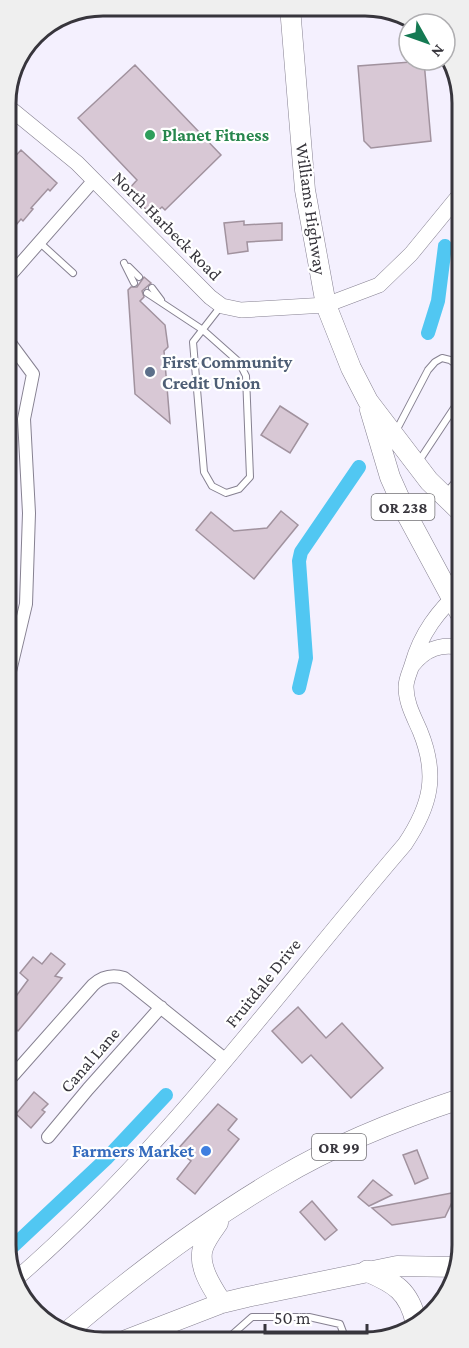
<svg xmlns="http://www.w3.org/2000/svg" width="469" height="1348" font-family="'Crimson Pro',serif">
  <style>
    .lines { fill: none; stroke-linecap: round; stroke-linejoin: round }
    .canal { stroke: #51c7f2; stroke-width: 14 }
    .building { fill: #d8c8d5; stroke: #a1929e; stroke-width: 1.5 }
    .service-casing { stroke: #868191; stroke-width: 8 }
    .minor-casing { stroke: #868191; stroke-width: 14 }
    .tertiary-casing { stroke: #868191; stroke-width: 16 }
    .primary-casing { stroke: #868191; stroke-width: 21 }
    .trunk-casing { stroke: #868191; stroke-width: 22 }
    .service { stroke: #fff; stroke-width: 6 }
    .minor { stroke: #fff; stroke-width: 12 }
    .tertiary { stroke: #fff; stroke-width: 15 }
    .primary { stroke: #fff; stroke-width: 20 }
    .trunk { stroke: #fff; stroke-width: 21 }
    .leisure-dot { fill: #2e9e5b; stroke: #fff; stroke-width: 2 }
    .service-dot { fill: #5c6f8a; stroke: #fff; stroke-width: 2 }
    .shop-dot { fill: #3f7fe0; stroke: #fff; stroke-width: 2 }
    .labels { text-anchor: middle; dominant-baseline: central; stroke-width: 4.5; stroke-linejoin: round; paint-order: stroke }
    .shield { fill: #fff; stroke: #737276; stroke-width: 1.5 }
    .shield-label { font-size: 16px; font-weight: bold; fill: #37353c }
    .leisure-label { font-size: 18px; font-weight: bold; fill: #27864d; stroke: #fff; text-anchor: start }
    .street-label { font-size: 18px; fill: #37353c; stroke: #fff }
    .service-label { font-size: 18px; font-weight: bold; fill: #4e5e75; stroke: #fff; text-anchor: start }
    .shop-label { font-size: 18px; font-weight: bold; fill: #366cbe; stroke: #fff; text-anchor: end }
    .rim { fill: none; stroke: #37353c; stroke-width: 3 }
  </style>
  <rect width="100%" height="100%" fill="#f4f0fe"/>
  <g class="lines">
    <path class="canal" d="M428,333L438,301L445,246
      M299,688L306,658L299,561L301,552L359,467
      M8,1251L106,1159L166,1095"/>
  </g>
  <path class="building" d="M424,61L431,141L371,148L364,141L358,66Z
    M135,65L221,155L165,210L162,207L152,216L128,190L137,180L78,118Z
    M21,150L57,183L50,191L48,189L31,208L33,209L23,221L21,219L6,237V166Z
    M244,221V225L282,223V240L247,242L248,251L228,254L224,223Z
    M144,277L151,283L142,291L144,297L140,301L165,325L168,347L164,351L170,423L135,394L128,290L131,287H137Z
    M280,406L308,424L290,453L261,435Z
    M281,511L298,525L254,579L196,530L211,512L234,531L267,528Z
    M51,953L65,964L55,976L62,978L18,1031L8,1022V1007L28,980L20,973L33,957L42,964Z
    M298,1007L326,1038L342,1023L383,1068L351,1098L311,1055L302,1063L272,1031Z
    M34,1092L48,1104L42,1110L45,1112L31,1128L16,1114Z
    M218,1104L237,1119L228,1130L239,1139L195,1194L177,1179L191,1161L177,1150Z
    M417,1150L428,1178L415,1184L403,1155Z
    M373,1180L392,1195L369,1206L358,1197Z
    M457,1192L445,1217L392,1225L372,1208Z
    M312,1201L337,1230L325,1240L300,1212Z"/>
  <g class="lines">
    <g class="service-casing">
      <path id="service" d="M39,242L73,273
        M124,263L134,283
        M129,267L139,277
        M152,288L161,300
        M147,293L203,330L239,362L246,376L250,477L239,489L226,493L212,486L204,472L193,342L221,306
        M395,433L428,370L435,362L442,358L450,360L461,368
        M462,437L456,450L462,459
        M419,461L462,396
        M446,493L462,474
        M226,1340L252,1317H309L340,1324L346,1340"/>
    </g>
    <g class="minor-casing">
      <path id="minor" d="M7,279L94,180
        M7,339L33,374L24,419L29,513L26,604L7,684
        M8,1081L93,985C102,977 111,974 124,978L226,1060
        M48,1137L88,1089L161,1007"/>
    </g>
    <g class="tertiary-casing">
      <path id="tertiary" d="M6,105L77,163L210,297L222,306L241,310L326,305L379,285L411,254L461,193
        M412,666C425,649 441,643 462,648
        M16,1279C164,1151 278,992 405,844C431,805 438,775 420,731C414,717 406,703 406,687C406,679 410,672 412,665C421,633 438,611 462,589"/>
    </g>
    <g class="primary-casing">
      <path id="primary" d="M290,7L305,190L326,305L351,368L368,401L429,481L462,513
        M370,410L390,477L407,515L462,617
        M218,1223C213,1230 206,1239 203,1248C197,1266 213,1289 222,1303
        M68,1331C134,1275 204,1222 279,1178C336,1144 399,1119 463,1098
        M126,1340L222,1303L247,1297L397,1266L456,1267"/>
    </g>
    <g class="trunk-casing">
      <path id="trunk" d="M367,1271C395,1283 409,1291 416,1322"/>
    </g>
    <use href="#service" class="service"/>
    <use href="#minor" class="minor"/>
    <use href="#tertiary" class="tertiary"/>
    <use href="#primary" class="primary"/>
    <use href="#trunk" class="trunk"/>
  </g>
  <circle class="leisure-dot" cx="150" cy="135" r="6"/>
  <circle class="service-dot" cx="150" cy="372" r="6"/>
  <circle class="shop-dot" cx="206" cy="1151" r="6"/>
  <g class="labels">
    <g class="shield">
      <rect x="371.5" y="494" width="63" height="26" rx="4.5"/>
      <rect x="312" y="1134" width="54" height="26" rx="4.5"/>
    </g>
    <g class="shield-label">
      <text x="403" y="507">OR 238</text>
      <text x="339" y="1147">OR 99</text>
    </g>
    <g class="leisure-label">
      <text x="162" y="135">Planet Fitness</text>
    </g>
    <g class="street-label">
      <text transform="translate(311 209) rotate(82)">Williams Highway</text>
      <text transform="translate(167 226) rotate(45)">North Harbeck Road</text>
      <text transform="translate(263 983) rotate(-51)">Fruitdale Drive</text>
      <text transform="translate(90 1060) rotate(-49)">Canal Lane</text>
    </g>
    <g class="service-label">
      <text x="162" y="362">First Community<tspan x="162" dy="21">Credit Union</tspan></text>
    </g>
    <g class="shop-label">
      <text x="194" y="1151">Farmers Market</text>
    </g>
  </g>
  <path d="M0 0H469V1348H0ZM103 16H365A87 87 0 0 1 452 103V1245A87 87 0 0 1 365 1332H103A87 87 0 0 1 16 1245V103A87 87 0 0 1 103 16Z" fill="#efefef" fill-rule="evenodd"/>
  <path class="rim" d="M103 16H365A87 87 0 0 1 452 103V1245A87 87 0 0 1 365 1332H103A87 87 0 0 1 16 1245V103A87 87 0 0 1 103 16Z"/>
  <g transform="translate(427 42) rotate(130)"><circle r="28" fill="#ffffff" stroke="#afaeb1" stroke-width="1.5"/>
  <path d="M0-4.5L10 22L0 15L-10 22Z" fill="#157a53"/>
  <text y="-9" font-size="16" font-weight="bold" text-anchor="middle" fill="#37353c">N</text>
  </g>
  <path d="M265 1324v9h102v-9" fill="none" stroke="#37353c" stroke-width="3"/>
  <text x="274" y="1324" font-size="18" fill="#37353c" stroke="#ffffff" stroke-width="4.5" paint-order="stroke">50 m</text>
</svg>
